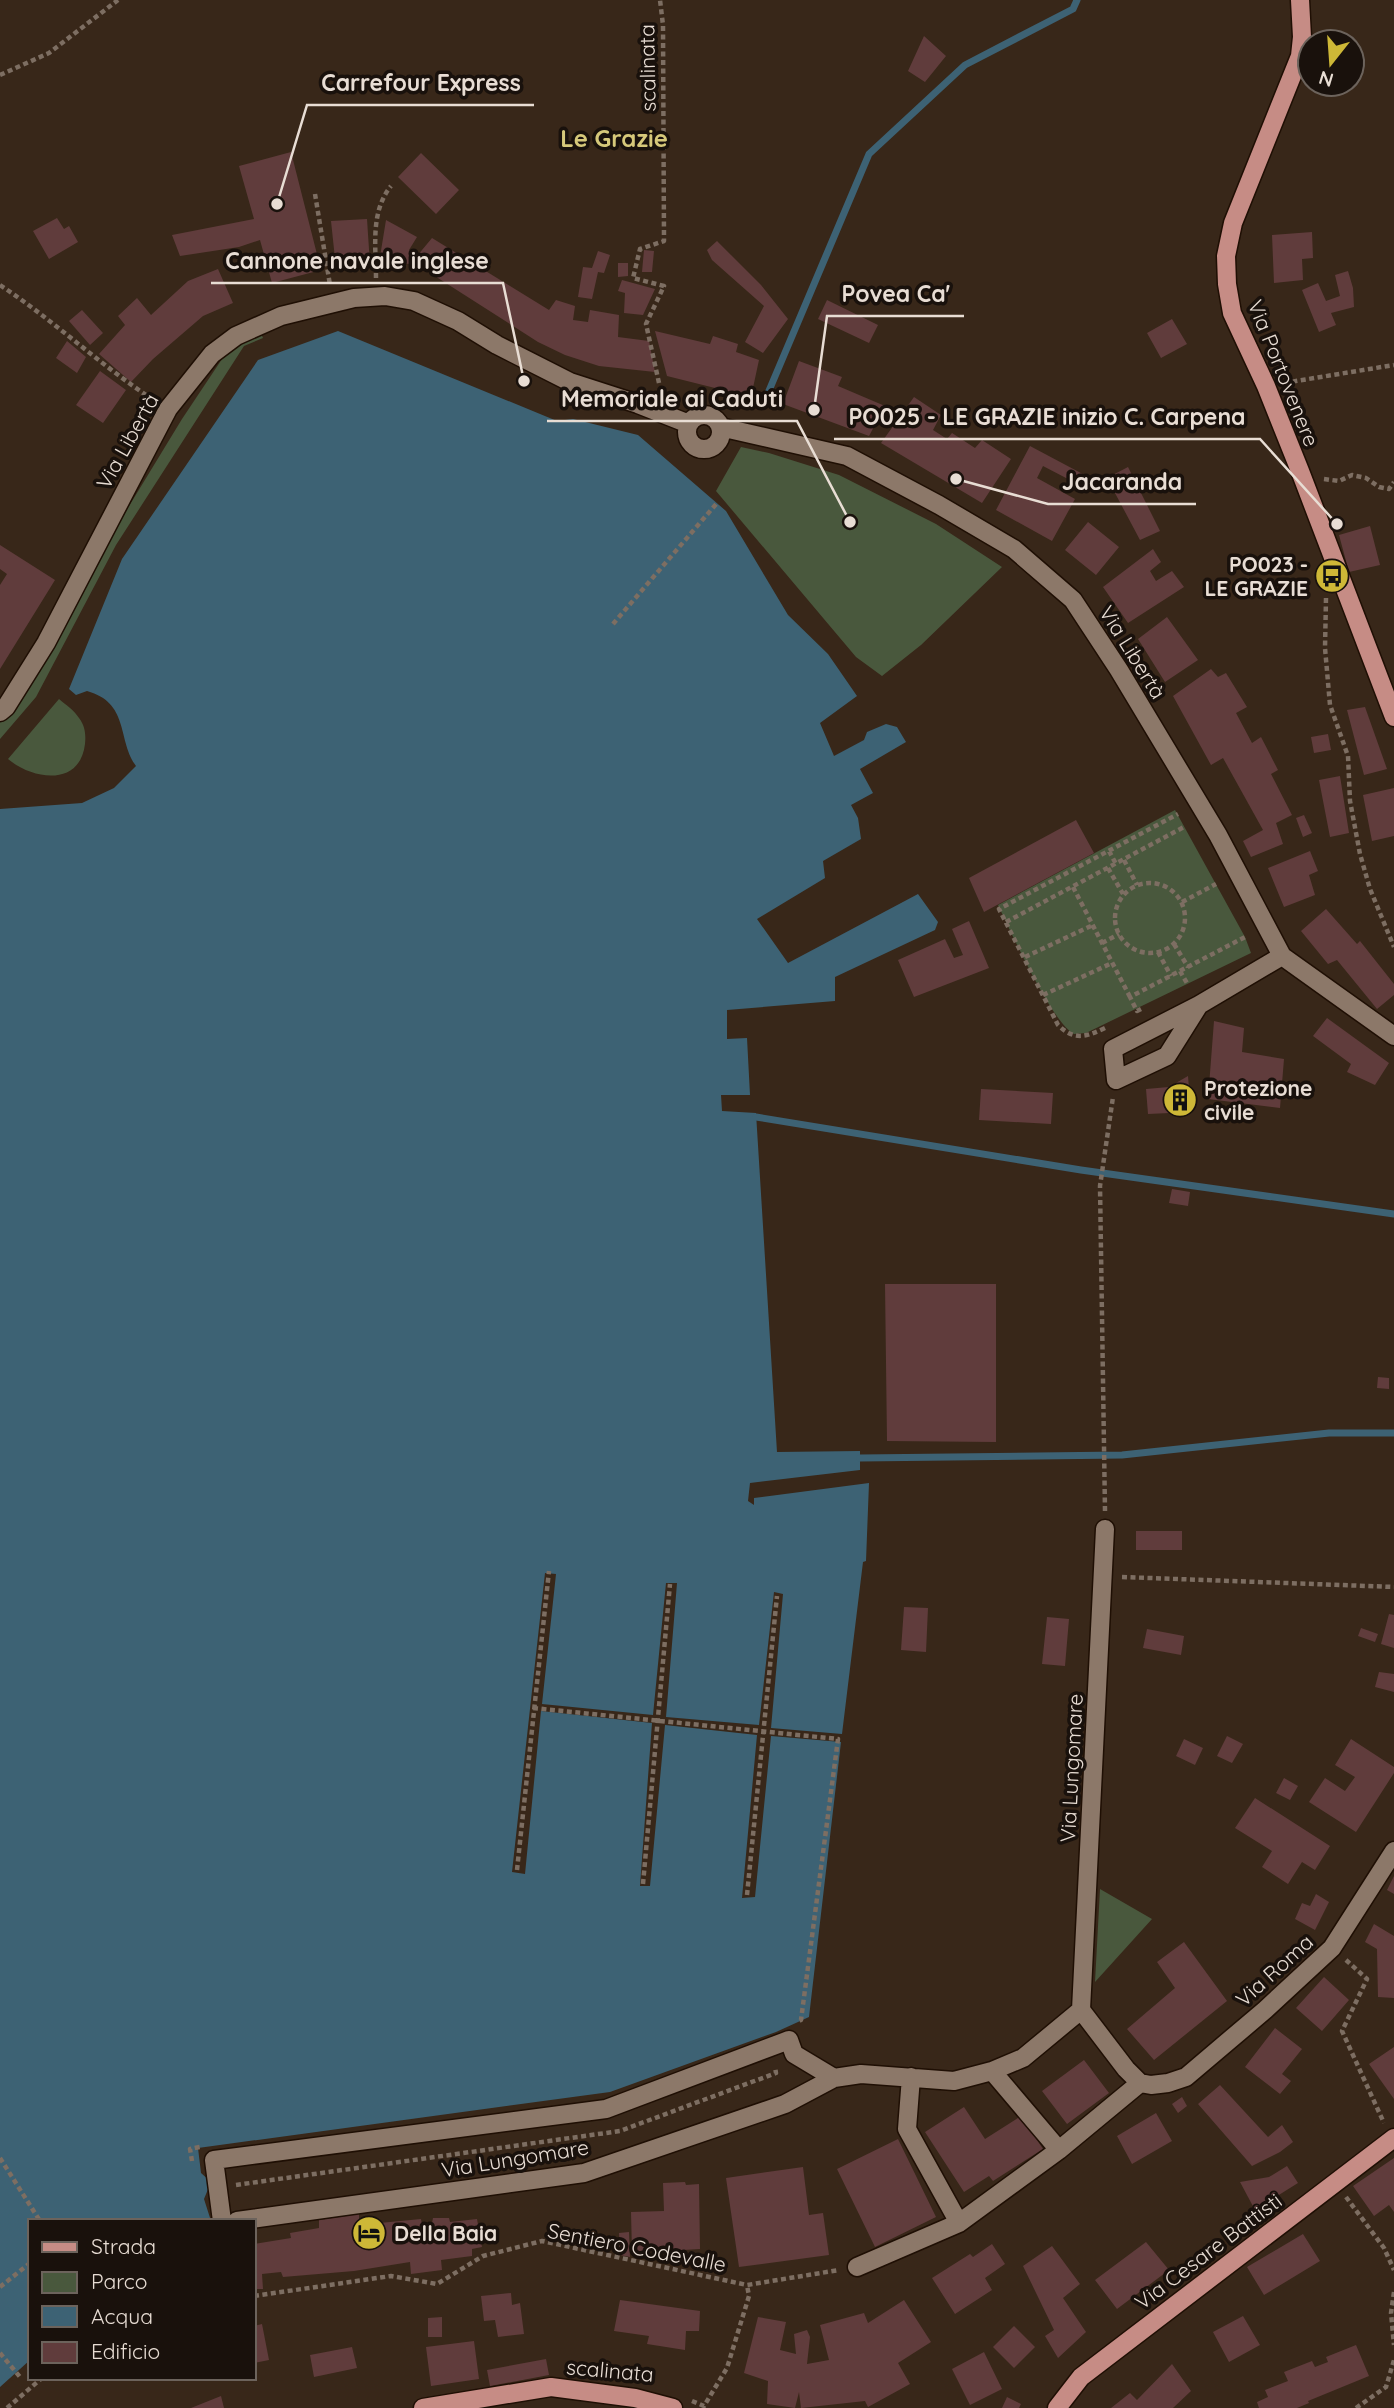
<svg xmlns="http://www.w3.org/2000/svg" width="1394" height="2408" font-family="Quicksand,sans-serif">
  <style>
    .green { fill: #49583d }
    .water { fill: #3d6274 }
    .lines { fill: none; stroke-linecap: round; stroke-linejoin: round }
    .stream { stroke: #3d6274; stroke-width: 7 }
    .building { fill: #603c3c }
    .minor-casing { stroke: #1f0f04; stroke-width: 21 }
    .major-casing { stroke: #1f0f04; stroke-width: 21 }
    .path { stroke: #7d6e62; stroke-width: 4.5; stroke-dasharray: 5 3.5; stroke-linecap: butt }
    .minor { stroke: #8c7869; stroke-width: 18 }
    .major { stroke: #c68c85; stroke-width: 18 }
    .labels { text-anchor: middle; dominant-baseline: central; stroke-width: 7; stroke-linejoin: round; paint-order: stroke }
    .street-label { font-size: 21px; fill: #e8ddd4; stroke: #19110c }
    .poi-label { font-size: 21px; font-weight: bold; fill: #e8ddd4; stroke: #19110c; text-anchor: start }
    .quarter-label { font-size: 24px; font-weight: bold; fill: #d6c87a; stroke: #19110c }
    .leader { fill: none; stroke: #e8ddd4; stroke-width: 2.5 }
    .callout-dot { fill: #e8ddd4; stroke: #19110c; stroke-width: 2.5 }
    .callout-label { font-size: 23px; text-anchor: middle; font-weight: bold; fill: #e8ddd4; stroke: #19110c; stroke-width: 7; stroke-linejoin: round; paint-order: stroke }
  </style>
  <rect width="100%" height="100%" fill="#382719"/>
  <path class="green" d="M259,329L263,338L244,346L116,545L36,697L0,739V718L182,419L222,359L238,339Z
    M741,447L769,453L839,475L936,524L1002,567L921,645L882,676L856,657L716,491Z
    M59,699C66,705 74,710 79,718C85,726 86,734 85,744C80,787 33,780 8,759Z
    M1175,810L1245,937L1251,953L1086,1033L1074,1034C1052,1023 1010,930 998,905Z
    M1100,1889L1152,1919L1095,1982Z"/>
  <path class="water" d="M338,331L557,421L573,419L638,435L726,511L788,615L828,654L857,696L820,723L834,756L864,740L867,732L886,724L897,727L906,742L860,769L873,793L851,805L858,818L861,839L823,861L825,878L757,919L788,963L918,894L938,922L935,930L835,977V1001L727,1010V1039L747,1038L750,1095H721L722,1111L756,1113L777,1452L860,1451V1470L750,1483L748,1501L754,1505V1498L869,1483L866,1561L863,1562L842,1734L771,1728L783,1594L774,1592L759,1725L666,1717L677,1583H666L653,1715L542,1704L556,1574L545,1573L512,1872L525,1874L541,1711L652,1723L640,1886H650L665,1725L757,1735L742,1898L755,1897L771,1736L841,1742L809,2017L776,2032L610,2092L198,2148L201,2173L211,2182L204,2199L211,2221H30V2360L0,2387V809L82,803L114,788L136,766C117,740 130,703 87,691L76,695L69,689L122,559L258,360Z"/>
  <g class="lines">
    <path class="stream" d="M768,393L869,154L965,65L1073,9L1077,0
      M756,1117L1081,1170L1394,1214
      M860,1458L1122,1455L1329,1433H1394"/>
  </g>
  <path class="building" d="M924,36L946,56L925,82L908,71Z
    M291,152L321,270L272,283L260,240L239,247L180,256L172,235L254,219L239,166Z
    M421,153L459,190L436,214L398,177Z
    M57,218L64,229L69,226L78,242L49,259L33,231Z
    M367,219L370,264L336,268L331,221Z
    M386,220L417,237L409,250L417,256L432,238L549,310L556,300L575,306L573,320L588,322L590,310L619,315L618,337L649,341L655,372L599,366L565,355L538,342L416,264L379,263Z
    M1312,232L1313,258L1302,259L1303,280L1274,283L1272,235Z
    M717,241L761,285L788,319L763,353L745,342L764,306L712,260L707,250Z
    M644,250L654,251L652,272H642Z
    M598,251L610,255L604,273L598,272L592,299L578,297L583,267L592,268Z
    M618,263H628V276L618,277Z
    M218,269L233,303L203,316L153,359L131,382L99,354L125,325L118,316L137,298L151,315L188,281Z
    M1348,271L1353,288L1354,307L1331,313L1336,325L1319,332L1302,290L1318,283L1326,301L1340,296L1335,275Z
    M622,280L655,289L643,315L624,313L625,293L618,291Z
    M827,300L878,325L869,343L818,319Z
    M82,310L103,333L90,345L69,321Z
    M1172,319L1187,344L1161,358L1147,333Z
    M655,331L710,344L713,336L738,344L736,352L759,360L751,397L667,376Z
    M67,341L86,357L77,373L56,358Z
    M799,361L842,377L838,386L885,406L869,436L783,404Z
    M100,371L126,390L103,423L76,405Z
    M914,397L941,415L933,430L947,439L952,433L975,448L982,440L1011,459L982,503L881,443Z
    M1030,446L1094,480L1089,490L1043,466L1037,478L1075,499L1052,541L996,510Z
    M1128,467L1160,531L1140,540L1107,478Z
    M1088,522L1119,547L1096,575L1065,550Z
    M1370,526L1380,565L1349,572L1339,535Z
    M0,545L55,580L0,669V585L7,574L0,569Z
    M1153,549L1161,562L1150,571L1156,581L1172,571L1184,587L1128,623L1103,587Z
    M1167,617L1198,660L1165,682L1138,639Z
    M1211,669L1218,677L1226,673L1247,707L1236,713L1252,743L1261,737L1278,770L1271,774L1292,815L1276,823L1283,844L1251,857L1243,841L1263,830L1223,758L1211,765L1173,696Z
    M1365,707L1387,769L1364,775L1347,710Z
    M1328,734L1331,750L1314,753L1311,737Z
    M1340,776L1349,833L1330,837L1319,780Z
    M1394,788V836L1372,841L1363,795Z
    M1304,815L1312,833L1303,837L1296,818Z
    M1076,820L1094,853L984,912L969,878Z
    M1310,851L1318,871L1309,875L1315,895L1284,907L1268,868Z
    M1326,909L1357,944L1360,941L1394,984V995L1377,1009L1337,960L1328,964L1301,931Z
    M969,921L989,968L914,997L898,960L945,939L954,958L963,955L952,929Z
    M1327,1018L1389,1063L1375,1085L1347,1072L1351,1064L1313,1036Z
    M1214,1021L1244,1028L1242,1052L1284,1059L1280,1108L1208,1099Z
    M1188,1076L1191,1112L1148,1114L1146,1089L1169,1087Z
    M981,1089L1053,1093L1051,1124L979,1120Z
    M1172,1189L1190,1192L1188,1206L1169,1203Z
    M885,1284H996V1442L887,1441Z
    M1378,1377L1389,1378V1389L1377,1388Z
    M1136,1531H1182V1550H1136Z
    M904,1607L928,1608L926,1652L901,1650Z
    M1389,1614L1394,1615V1648L1381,1644Z
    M1047,1617L1069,1619L1065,1666L1042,1664Z
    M1361,1628L1378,1634L1375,1642L1358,1636Z
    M1147,1629L1184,1636L1181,1655L1143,1648Z
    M1379,1672L1394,1674V1692L1375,1687Z
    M1227,1736L1243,1744L1232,1763L1217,1756Z
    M1184,1739L1203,1748L1195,1765L1176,1756Z
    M1351,1739L1394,1767V1773L1356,1832L1309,1802L1325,1778L1345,1791L1355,1777L1335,1765Z
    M1284,1778L1298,1786L1290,1800L1276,1793Z
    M1255,1798L1330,1846L1315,1870L1302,1862L1288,1884L1262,1867L1272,1851L1235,1828Z
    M1394,1876V1894L1387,1890Z
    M1316,1894L1329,1902L1315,1930L1295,1919L1302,1903L1310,1906Z
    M1374,1924L1394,1936V1998L1378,1997L1377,1949L1365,1942Z
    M1184,1942L1227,2001L1154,2060L1127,2029L1175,1988L1157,1962Z
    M1324,1977L1349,2000L1322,2031L1296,2008Z
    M1275,2028L1302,2049L1282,2074L1291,2081L1280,2094L1245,2067Z
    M1394,2047V2099L1369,2064Z
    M1084,2060L1109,2093L1067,2124L1042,2091Z
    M1220,2085L1268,2137L1282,2125L1293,2142L1280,2152L1252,2166L1198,2104Z
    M1182,2097L1187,2106L1178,2113L1172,2104Z
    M964,2107L985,2139L1021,2116L1043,2149L993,2181L989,2176L964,2192L925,2132Z
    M1156,2113L1172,2141L1132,2164L1117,2136Z
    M898,2139L936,2217L875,2247L837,2169Z
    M1394,2158V2212L1389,2205L1374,2216L1353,2186Z
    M1287,2166L1298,2183L1255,2210L1240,2182L1269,2177Z
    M803,2167L809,2215L823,2213L829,2255L739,2267L726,2178Z
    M685,2182L686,2185L699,2184L700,2249L632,2253L631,2212L664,2211L663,2183Z
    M359,2214V2225L421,2219L422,2225L432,2223L433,2218H449L450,2222L477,2219L482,2247L472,2249V2256L441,2260L442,2270L411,2274L410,2262L354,2271L283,2277L281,2272L262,2274L263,2289H254V2244L291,2238L290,2233L319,2228V2220Z
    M629,2232L630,2257L620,2255L619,2233Z
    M1303,2234L1320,2261L1264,2295L1247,2267Z
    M1146,2242L1169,2270L1117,2309L1095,2280Z
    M992,2244L1005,2264L985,2278L992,2290L955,2314L932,2278L970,2254L973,2257Z
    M1052,2246L1080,2284L1063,2298L1086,2332L1058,2358L1045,2336L1054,2330L1023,2266Z
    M511,2293L512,2305L520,2303L524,2334L498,2337L495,2320L484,2321L481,2296Z
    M620,2300L700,2311L699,2331H686L685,2350L647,2344L649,2336L614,2331Z
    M904,2300L931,2342L898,2363L910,2384L868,2407L865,2401L801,2408L799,2392L795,2408L767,2404L768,2381L744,2373L758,2317L786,2322L780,2350L796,2354L794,2334L807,2330L810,2337L807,2364L829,2360L820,2325L864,2313L868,2323Z
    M1243,2316L1260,2345L1229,2362L1213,2332Z
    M442,2317V2337H428V2318Z
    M262,2324L269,2360L254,2363V2326Z
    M1014,2326L1035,2347L1014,2368L993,2347Z
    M474,2341L479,2379L431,2386L426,2347Z
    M1356,2345L1369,2376L1308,2401L1309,2403L1297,2408H1259L1257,2402L1268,2397L1265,2390L1288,2381L1284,2372L1312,2361L1315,2367L1328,2362L1326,2357Z
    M352,2347L357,2368L314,2377L310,2355Z
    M984,2352L1002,2389L970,2405L952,2369Z
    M546,2359L549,2375L490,2386L487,2370Z
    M1172,2364L1191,2391L1173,2408H1111L1130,2393L1137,2400Z
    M221,2396L224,2408H191Z
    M1007,2397L1021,2404L1019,2408H1002Z"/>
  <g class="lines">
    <g class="minor-casing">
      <path id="minor" d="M687 432a17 17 0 1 1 34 0a17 17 0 1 1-34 0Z
        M720,427L847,456L939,505L1014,549L1073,600L1119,670L1218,835L1282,956L1394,1036
        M0,712L6,707L46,643L168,409L212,354L236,336L281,316L354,298L385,296L414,301L458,321L497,345L570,382L638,404L689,424
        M1199,1005L1167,1056L1116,1080L1113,1049L1199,1005L1282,956
        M1105,1529L1081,2010L1126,2069L1140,2083L1151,2085L1168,2083L1186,2077L1265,2010L1332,1948L1394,1851
        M992,2071L1059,2150
        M911,2077L907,2129L959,2223
        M222,2221L214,2160L606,2109L789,2040L794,2054L834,2078
        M237,2221L584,2173L785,2104L834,2078L861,2074L954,2081L992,2071L1023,2058L1081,2010
        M857,2267L959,2223L1059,2150L1140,2083"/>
    </g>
    <g class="major-casing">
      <path id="major" d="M1300,0L1302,37L1300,56L1233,223L1226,256L1227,284L1232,313L1266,386L1300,471L1394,717
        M423,2408L551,2387L635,2398L673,2408
        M1057,2408L1081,2377L1394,2138"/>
    </g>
    <path class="path" d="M0,75L49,53L118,0
      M315,194L330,285
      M376,278C376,247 370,212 391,186
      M0,285C53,320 99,364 152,399
      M659,383L646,324L664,286L633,278L640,249L664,241L663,25L660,0
      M1284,383L1394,365
      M1324,479L1339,481L1352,475L1366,478L1379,487L1389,489L1394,482
      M1326,598L1325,648L1330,705L1348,756L1350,801L1360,854L1370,889L1394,947
      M613,624L717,503
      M1109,851L1116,864
      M1124,860L1137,885
      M1108,868L1123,894
      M1115 918a35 35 0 1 1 70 0a35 35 0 1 1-70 0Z
      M1073,887L1130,997
      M1182,902L1216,884
      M1006,922L1184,827
      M1102,943L1119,934
      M1174,944L1188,967
      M1158,952L1171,976
      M1025,957L1093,925
      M1180,971L1188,985
      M1043,995L1112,963
      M1141,1009L1137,1011L1130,997L1245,937
      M1105,1028C1086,1037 1074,1041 1058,1025L999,909L1178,814
      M1105,1511L1100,1186L1113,1097
      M1122,1577L1394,1587
      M533,1708L838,1739L801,2020L797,2021
      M517,1870L549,1571
      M643,1884L670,1584
      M747,1895L777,1596
      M1346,1960L1367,1979L1342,2031L1384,2123
      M0,2158L40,2221
      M192,2161L190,2149L200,2147
      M236,2185L620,2131L776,2073L775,2067
      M1346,2197L1384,2248L1394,2270
      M0,2287L30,2263
      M1394,2292L1391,2313L1394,2345
      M254,2296L391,2276L437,2284L483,2256L542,2241L747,2285L839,2270
      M0,2353L20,2377
      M692,2401L704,2406L727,2368L749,2296L747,2285
      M7,2408L42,2378
      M1356,2408L1386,2387L1394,2360"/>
    <use href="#minor" class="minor"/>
    <use href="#major" class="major"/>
  </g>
  <defs>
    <g id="bus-disc" transform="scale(1.75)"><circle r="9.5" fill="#ceb837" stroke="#19110c"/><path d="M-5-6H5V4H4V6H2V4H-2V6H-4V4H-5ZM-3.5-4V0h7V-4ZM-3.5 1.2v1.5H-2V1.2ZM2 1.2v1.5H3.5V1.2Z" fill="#111"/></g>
    <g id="building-disc" transform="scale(1.75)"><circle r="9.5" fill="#ceb837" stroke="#19110c"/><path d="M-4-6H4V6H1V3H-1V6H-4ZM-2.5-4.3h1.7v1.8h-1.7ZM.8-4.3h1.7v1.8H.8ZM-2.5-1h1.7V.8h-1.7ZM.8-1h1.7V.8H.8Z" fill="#111"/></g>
    <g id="hotel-disc" transform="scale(1.75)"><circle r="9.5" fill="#ceb837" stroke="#19110c"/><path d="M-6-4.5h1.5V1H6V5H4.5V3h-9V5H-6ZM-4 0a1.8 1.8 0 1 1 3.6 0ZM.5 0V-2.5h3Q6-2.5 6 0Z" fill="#111"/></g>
  </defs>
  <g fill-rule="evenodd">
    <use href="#bus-disc" x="1332" y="576"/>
    <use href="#building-disc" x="1180" y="1100"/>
    <use href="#hotel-disc" x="369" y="2233"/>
  </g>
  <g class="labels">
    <g class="street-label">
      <text transform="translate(647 68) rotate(-91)">scalinata</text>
      <text transform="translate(1284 373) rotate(68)">Via Portovenere</text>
      <text transform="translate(127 441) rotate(-61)">Via Libertà</text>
      <text transform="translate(1133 652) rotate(58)">Via Libertà</text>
      <text transform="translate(1071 1768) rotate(-87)">Via Lungomare</text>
      <text transform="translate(1274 1970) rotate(-42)">Via Roma</text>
      <text transform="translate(515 2158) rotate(-9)">Via Lungomare</text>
      <text transform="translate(637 2247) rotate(11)">Sentiero Codevalle</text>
      <text transform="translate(1208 2251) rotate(-37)">Via Cesare Battisti</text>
      <text transform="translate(610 2370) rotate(5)">scalinata</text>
    </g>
    <g class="poi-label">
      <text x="1308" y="564" text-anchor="end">PO023 -<tspan x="1308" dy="24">LE GRAZIE</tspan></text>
      <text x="1204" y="1088">Protezione<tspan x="1204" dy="24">civile</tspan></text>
      <text x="394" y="2233">Della Baia</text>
    </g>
    <g class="quarter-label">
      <text x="614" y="138">Le Grazie</text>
    </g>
  </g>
  <path class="leader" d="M277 204L307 105H534M524 381L503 283H211M814 410L827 316H964M850 522L797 421H547M1337 524L1260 439H834M956 479L1048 504H1196"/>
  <g class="callout-dot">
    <circle cx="277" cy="204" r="7"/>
    <circle cx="524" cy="381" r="7"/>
    <circle cx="814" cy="410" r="7"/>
    <circle cx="850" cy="522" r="7"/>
    <circle cx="1337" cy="524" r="7"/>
    <circle cx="956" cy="479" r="7"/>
  </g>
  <g class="callout-label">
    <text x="421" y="91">Carrefour Express</text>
    <text x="357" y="269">Cannone navale inglese</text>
    <text x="896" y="302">Povea Ca'</text>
    <text x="672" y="407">Memoriale ai Caduti</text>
    <text x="1047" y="425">PO025 - LE GRAZIE inizio C. Carpena</text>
    <text x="1122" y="490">Jacaranda</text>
  </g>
  <rect x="28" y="2219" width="228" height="161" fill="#19110c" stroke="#6c635c" stroke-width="2"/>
  <rect x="42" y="2242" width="35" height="10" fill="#c68c85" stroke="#6c635c" stroke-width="2"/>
  <text x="91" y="2254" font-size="21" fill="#e8ddd4">Strada</text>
  <rect x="42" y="2272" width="35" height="21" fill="#49583d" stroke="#6c635c" stroke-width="2"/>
  <text x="91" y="2289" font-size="21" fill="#e8ddd4">Parco</text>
  <rect x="42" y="2306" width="35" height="21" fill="#3d6274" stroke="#6c635c" stroke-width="2"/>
  <text x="91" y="2324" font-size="21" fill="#e8ddd4">Acqua</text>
  <rect x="42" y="2342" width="35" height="21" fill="#603c3c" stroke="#6c635c" stroke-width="2"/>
  <text x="91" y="2359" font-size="21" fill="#e8ddd4">Edificio</text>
  <g transform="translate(1331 63) rotate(197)"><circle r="33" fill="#19110c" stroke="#6c635c" stroke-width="2"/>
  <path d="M0-5L12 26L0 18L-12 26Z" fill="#ceb837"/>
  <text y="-10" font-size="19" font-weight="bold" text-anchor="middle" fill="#e8ddd4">N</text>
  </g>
</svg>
